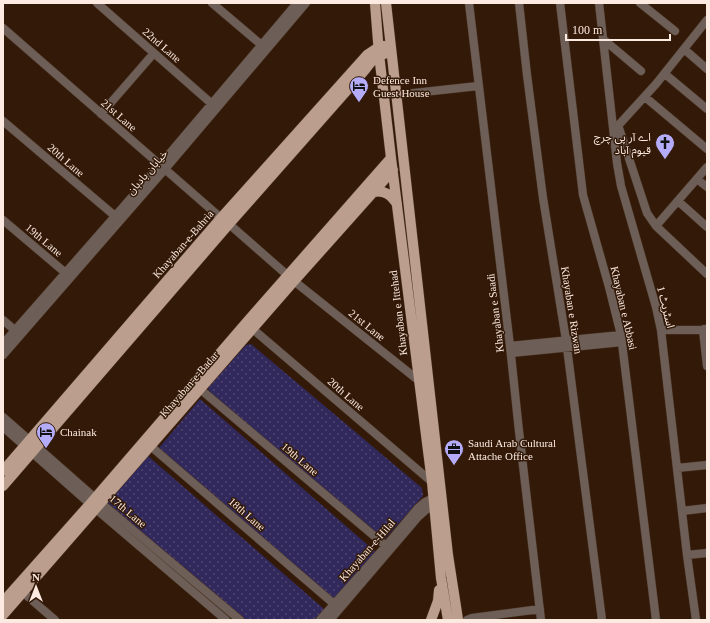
<svg xmlns="http://www.w3.org/2000/svg" width="710" height="623" font-family="'Times New Roman','Noto Sans Arabic',serif">
  <style>
    .grass { fill: url(#grass-dots) }
    .lines { fill: none; stroke-linecap: round; stroke-linejoin: round }
    .minor-casing { stroke: #4e3626; stroke-width: 9 }
    .major-casing { stroke: #4e3626; stroke-width: 11 }
    .minor { stroke: #6d5f57; stroke-width: 8 }
    .major { stroke: #bb9e8e; stroke-width: 10 }
    .labels { text-anchor: middle; dominant-baseline: central; stroke-width: 3; stroke-linejoin: round; paint-order: stroke }
    .street-label { font-size: 11px; fill: #fdeae0; stroke: #321908 }
    .poi-label { font-size: 11px; fill: #fdeae0; stroke: #321908; text-anchor: start }
  </style>
  <defs>
    <pattern id="grass-dots" width="8" height="8" patternUnits="userSpaceOnUse"><rect width="8" height="8" fill="#31285b"/><path d="M2 2h.1M6 6h.1" fill="none" stroke="#504772" stroke-width="1.8" stroke-linecap="round"/></pattern>
  </defs>
  <rect width="100%" height="100%" fill="#321908"/>
  <path class="grass" d="M251,344L422,488L423,496L384,540L209,392L208,388L246,345Z
    M200,399L377,553L332,605L158,449Z
    M147,455L324,609L314,620H234L105,504Z"/>
  <g class="lines">
    <g class="minor-casing">
      <path id="minor" d="M97,3L212,104
        M212,3L265,48
        M469,3L510,346L519,431L541,620
        M519,3L527,75L543,198L566,340L602,620
        M560,3L583,195L609,287L621,335L656,620
        M599,3L617,163L621,186L656,307L661,330L687,555L696,620
        M640,3L675,31
        M3,28L221,218
        M603,39L641,71
        M684,49L707,69
        M665,74L707,109
        M396,95L478,86
        M645,97L707,149
        M101,114L154,53
        M3,121L115,216
        M618,125L647,213L656,226L707,274
        M615,129L656,84L707,20
        M697,179L707,187
        M678,201L707,227
        M3,220L68,275
        M229,224L294,281L418,380
        M656,226L707,167
        M3,320L18,333
        M248,325L432,482
        M707,329H704L703,330L707,366
        M661,330H703
        M3,344L160,165L297,3
        M510,346L621,335
        M511,353L622,342
        M3,355L165,169L306,3
        M200,389L386,546
        M3,417L95,498L240,620
        M3,427L90,504L226,620
        M147,443L334,604
        M677,468L707,465
        M682,511L707,508
        M687,555L707,553
        M18,588L55,620
        M320,620L386,546L418,508L425,502L433,498
        M330,620L418,517L427,509L434,508
        M467,620L472,618L540,609"/>
    </g>
    <g class="major-casing">
      <path id="major" d="M375,3L379,54L391,158L432,482L441,578L448,620
        M386,3L448,555L457,613L458,620
        M374,192C385,190 391,195 397,204
        M3,471L221,218L367,55L379,47L384,46
        M3,486L229,224L364,71C370,64 374,55 384,54
        M3,602L90,504L246,323L391,158
        M3,615L294,281L393,170
        M431,620L438,601L439,590"/>
    </g>
    <use href="#minor" class="minor"/>
    <use href="#major" class="major"/>
  </g>
  <defs>
    <g id="hotel-pin" transform="scale(1)"><path d="M0 17L-7.5 6A9.5 9.5 0 1 1 7.5 6Z" fill="#b4acf9" stroke="#321908"/><path d="M-6-4.5h1.5V1H6V5H4.5V3h-9V5H-6ZM-4 0a1.8 1.8 0 1 1 3.6 0ZM.5 0V-2.5h3Q6-2.5 6 0Z" fill="#111"/></g>
    <g id="church-pin" transform="scale(1)"><path d="M0 17L-7.5 6A9.5 9.5 0 1 1 7.5 6Z" fill="#b4acf9" stroke="#321908"/><path d="M-1.2-6h2.4v3.5h3.3v2.4h-3.3V6h-2.4V-.1h-3.3v-2.4h3.3Z" fill="#111"/></g>
    <g id="office-pin" transform="scale(1)"><path d="M0 17L-7.5 6A9.5 9.5 0 1 1 7.5 6Z" fill="#b4acf9" stroke="#321908"/><path d="M-6-3h4V-5.5h4V-3h4V5H-6ZM-1-4.5V-3h2v-1.5ZM-6 0V1H6V0Z" fill="#111"/></g>
  </defs>
  <g fill-rule="evenodd">
    <use href="#hotel-pin" x="359" y="86"/>
    <use href="#church-pin" x="665" y="143"/>
    <use href="#hotel-pin" x="46" y="432"/>
    <use href="#office-pin" x="454" y="449"/>
  </g>
  <g class="labels">
    <g class="street-label">
      <text transform="translate(162 45) rotate(41)">22nd Lane</text>
      <text transform="translate(119 115) rotate(41)">21st Lane</text>
      <text transform="translate(66 160) rotate(41)">20th Lane</text>
      <text transform="translate(147 172) rotate(-49)">خیابان بادبان</text>
      <text transform="translate(44 240) rotate(40)">19th Lane</text>
      <text transform="translate(183 244) rotate(-49)">Khayaban-e-Bahria</text>
      <text transform="translate(666 307) rotate(76)">اسٹریٹ 1</text>
      <text transform="translate(624 308) rotate(77)">Khayaban e Abbasi</text>
      <text transform="translate(572 310) rotate(81)">Khayaban e Rizwan</text>
      <text transform="translate(398 313) rotate(-97)">Khayaban e Ittehad</text>
      <text transform="translate(495 313) rotate(-97)">Khayaban e Saadi</text>
      <text transform="translate(367 325) rotate(39)">21st Lane</text>
      <text transform="translate(189 384) rotate(-49)">Khayaban-e-Badar</text>
      <text transform="translate(346 394) rotate(41)">20th Lane</text>
      <text transform="translate(300 459) rotate(40)">19th Lane</text>
      <text transform="translate(128 511) rotate(40)">17th Lane</text>
      <text transform="translate(247 514) rotate(41)">18th Lane</text>
      <text transform="translate(367 550) rotate(-49)">Khayaban-e-Hilal</text>
    </g>
    <g class="poi-label">
      <text x="373" y="80">Defence Inn<tspan x="373" dy="13">Guest House</tspan></text>
      <text x="651" y="137" text-anchor="end">اے آر پی چرچ<tspan x="651" dy="13">قیوم آباد</tspan></text>
      <text x="60" y="432">Chainak</text>
      <text x="468" y="443">Saudi Arab Cultural<tspan x="468" dy="13">Attache Office</tspan></text>
    </g>
  </g>
  <rect width="710" height="623" fill="none" stroke="#fdeae0" stroke-width="8"/>
  <g transform="translate(36 587)" stroke="#321908" stroke-width="3" paint-order="stroke">
  <path d="M0-3L7 15L0 10L-7 15Z" fill="#fdeae0"/>
  <text y="-6" font-size="11" font-weight="bold" text-anchor="middle" fill="#fdeae0">N</text>
  </g>
  <path d="M566 34v6h104v-6" fill="none" stroke="#fdeae0" stroke-width="2"/>
  <text x="572" y="34" font-size="12" fill="#fdeae0" stroke="#321908" stroke-width="3" paint-order="stroke">100 m</text>
</svg>
